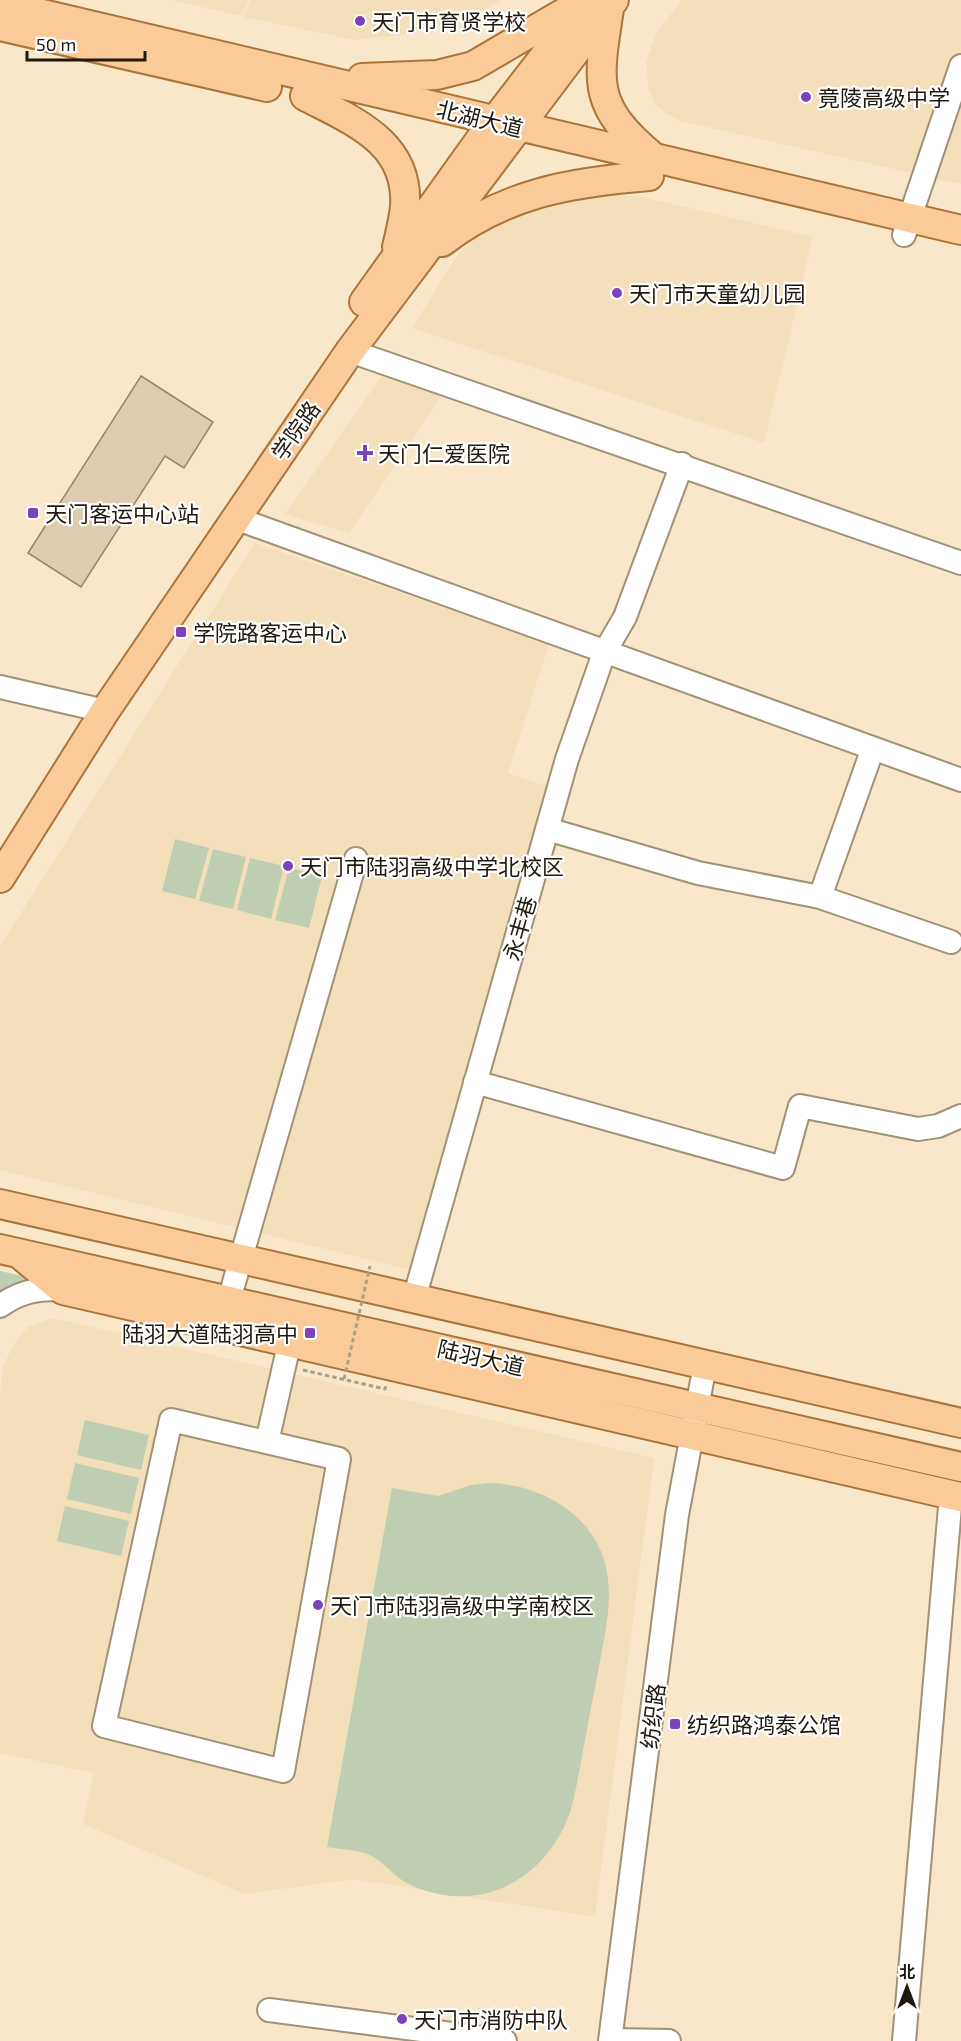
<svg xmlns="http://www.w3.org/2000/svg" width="961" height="2041" font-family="'Exo 2','Noto Sans SC',sans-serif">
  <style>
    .built { fill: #f3dfb9 }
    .green { fill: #bfcdb2 }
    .building { fill: #ddcdae; stroke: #958669; stroke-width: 1.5 }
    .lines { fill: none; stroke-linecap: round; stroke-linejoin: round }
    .minor-casing { stroke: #a19275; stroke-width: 26 }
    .major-casing { stroke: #ab743b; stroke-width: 32 }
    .path { stroke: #ada088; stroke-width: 3; stroke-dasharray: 4.5 3; stroke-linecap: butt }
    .minor { stroke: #fff; stroke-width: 22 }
    .major { stroke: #faca98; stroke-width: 28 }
    .path-bridge { stroke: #ada088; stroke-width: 3; stroke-dasharray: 4.5 3; stroke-linecap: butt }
    .poi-dot { fill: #7c42b9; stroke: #fff; stroke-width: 2 }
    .labels { text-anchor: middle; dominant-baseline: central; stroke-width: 4.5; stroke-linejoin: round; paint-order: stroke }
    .poi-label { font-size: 22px; fill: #1e180d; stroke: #fff; text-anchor: start }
    .street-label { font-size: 22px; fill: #1e180d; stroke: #fff }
  </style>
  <rect width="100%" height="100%" fill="#f8e8c9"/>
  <path class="built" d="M172,0H248L242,16Z
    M250,0H501L476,15L447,25L410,34L355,40L244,17Z
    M682,0H961V184L680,121L665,113L655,104L649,90L646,63L656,33Z
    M613,194L647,198L813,237L764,443L412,328L455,258L474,239L494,226L538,208L589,196Z
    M384,373L444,392L349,533L285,514Z
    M255,543L549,644L508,773L547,786L416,1271L0,1170V946Z
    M53,1318L654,1458L595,1917L353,1879L245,1894L83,1824L94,1773L0,1753V1396L3,1366L14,1344L28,1327Z"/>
  <path class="green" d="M175,839L209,848L195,899L162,891Z
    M213,849L246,857L233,909L199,901Z
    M250,858L284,866L271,919L237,910Z
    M289,868L322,876L309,928L275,920Z
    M0,1271L32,1278L34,1280L0,1296Z
    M85,1420L149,1435L141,1470L77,1455Z
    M75,1463L139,1478L131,1514L67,1499Z
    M489,1483C542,1484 597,1516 607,1572C613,1607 603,1642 597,1677C589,1717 582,1758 574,1798C557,1872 486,1918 413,1886C396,1879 387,1865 372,1856C361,1850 340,1849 327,1847L392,1488L438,1496L471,1485Z
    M65,1506L129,1521L121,1556L57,1541Z"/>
  <path class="building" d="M141,376L213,422L184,468L165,456L81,587L28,553Z"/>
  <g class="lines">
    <g class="minor-casing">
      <path id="minor" d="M904,235L961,66
        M350,351L961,563
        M235,518L961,780
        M0,687L105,711
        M547,829L698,873L820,897L951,942
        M820,897L873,748
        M475,1082L783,1168L800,1106L918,1129L938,1126L961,1116
        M233,1286L356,859
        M414,1299L567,759L604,653L625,617L682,464
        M0,1306C19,1292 39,1287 63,1290
        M171,1420L339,1459L283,1771L104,1726Z
        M267,1442L293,1327
        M269,2010L505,2041
        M611,2040L669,2041
        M610,2041L677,1515L705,1365
        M904,2041L951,1495"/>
    </g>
    <g class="major-casing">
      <path id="major" d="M0,4L961,230
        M609,9C598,82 591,105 652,156
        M0,26L267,87
        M362,78L437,75L473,66L574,7
        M305,96C353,121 409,142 405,206C404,219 400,234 397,247
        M442,242C505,193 572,182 649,176
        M364,302L482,137L588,0
        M0,878L105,711L350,351L614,0
        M0,1204L961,1423
        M0,1249L961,1467
        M22,1256L63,1290L961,1497"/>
    </g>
    <path class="path" d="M303,1370L385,1389L386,1385"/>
    <use href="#minor" class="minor"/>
    <use href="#major" class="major"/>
    <path class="path-bridge" d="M344,1379L370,1266"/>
  </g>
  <g class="poi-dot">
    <circle cx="360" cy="21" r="6"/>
    <circle cx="806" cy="97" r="6"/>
    <circle cx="617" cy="293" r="6"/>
    <path d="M362 444h6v6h6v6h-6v6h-6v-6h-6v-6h6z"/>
    <rect x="27" y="507" width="12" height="12" rx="3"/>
    <rect x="175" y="626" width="12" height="12" rx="3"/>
    <circle cx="288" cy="866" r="6"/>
    <rect x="304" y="1327" width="12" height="12" rx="3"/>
    <circle cx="318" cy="1605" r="6"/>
    <rect x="669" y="1718" width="12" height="12" rx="3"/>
    <circle cx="402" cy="2019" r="6"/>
  </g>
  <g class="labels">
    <g class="poi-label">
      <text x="372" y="21">天门市育贤学校</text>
      <text x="818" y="97">竟陵高级中学</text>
      <text x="629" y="293">天门市天童幼儿园</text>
      <text x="378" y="453">天门仁爱医院</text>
      <text x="45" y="513">天门客运中心站</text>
      <text x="193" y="632">学院路客运中心</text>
      <text x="300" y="866">天门市陆羽高级中学北校区</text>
      <text x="298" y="1333" text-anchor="end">陆羽大道陆羽高中</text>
      <text x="330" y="1605">天门市陆羽高级中学南校区</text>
      <text x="687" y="1724">纺织路鸿泰公馆</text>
      <text x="414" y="2019">天门市消防中队</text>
    </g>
    <g class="street-label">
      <text transform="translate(480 118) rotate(14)">北湖大道</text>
      <text transform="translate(295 430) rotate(-55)">学院路</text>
      <text transform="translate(519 928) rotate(-74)">永丰巷</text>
      <text transform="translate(481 1357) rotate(13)">陆羽大道</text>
      <text transform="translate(652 1716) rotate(-83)">纺织路</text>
    </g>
  </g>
  <g transform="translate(907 1987)" stroke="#ffffff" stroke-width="4.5" paint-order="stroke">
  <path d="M0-4.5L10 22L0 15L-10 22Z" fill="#1e180d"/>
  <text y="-9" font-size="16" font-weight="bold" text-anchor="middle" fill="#1e180d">北</text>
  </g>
  <path d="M27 51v9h118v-9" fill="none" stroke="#1e180d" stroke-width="3"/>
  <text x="36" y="51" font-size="18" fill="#1e180d" stroke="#ffffff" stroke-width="4.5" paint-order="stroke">50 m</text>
</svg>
